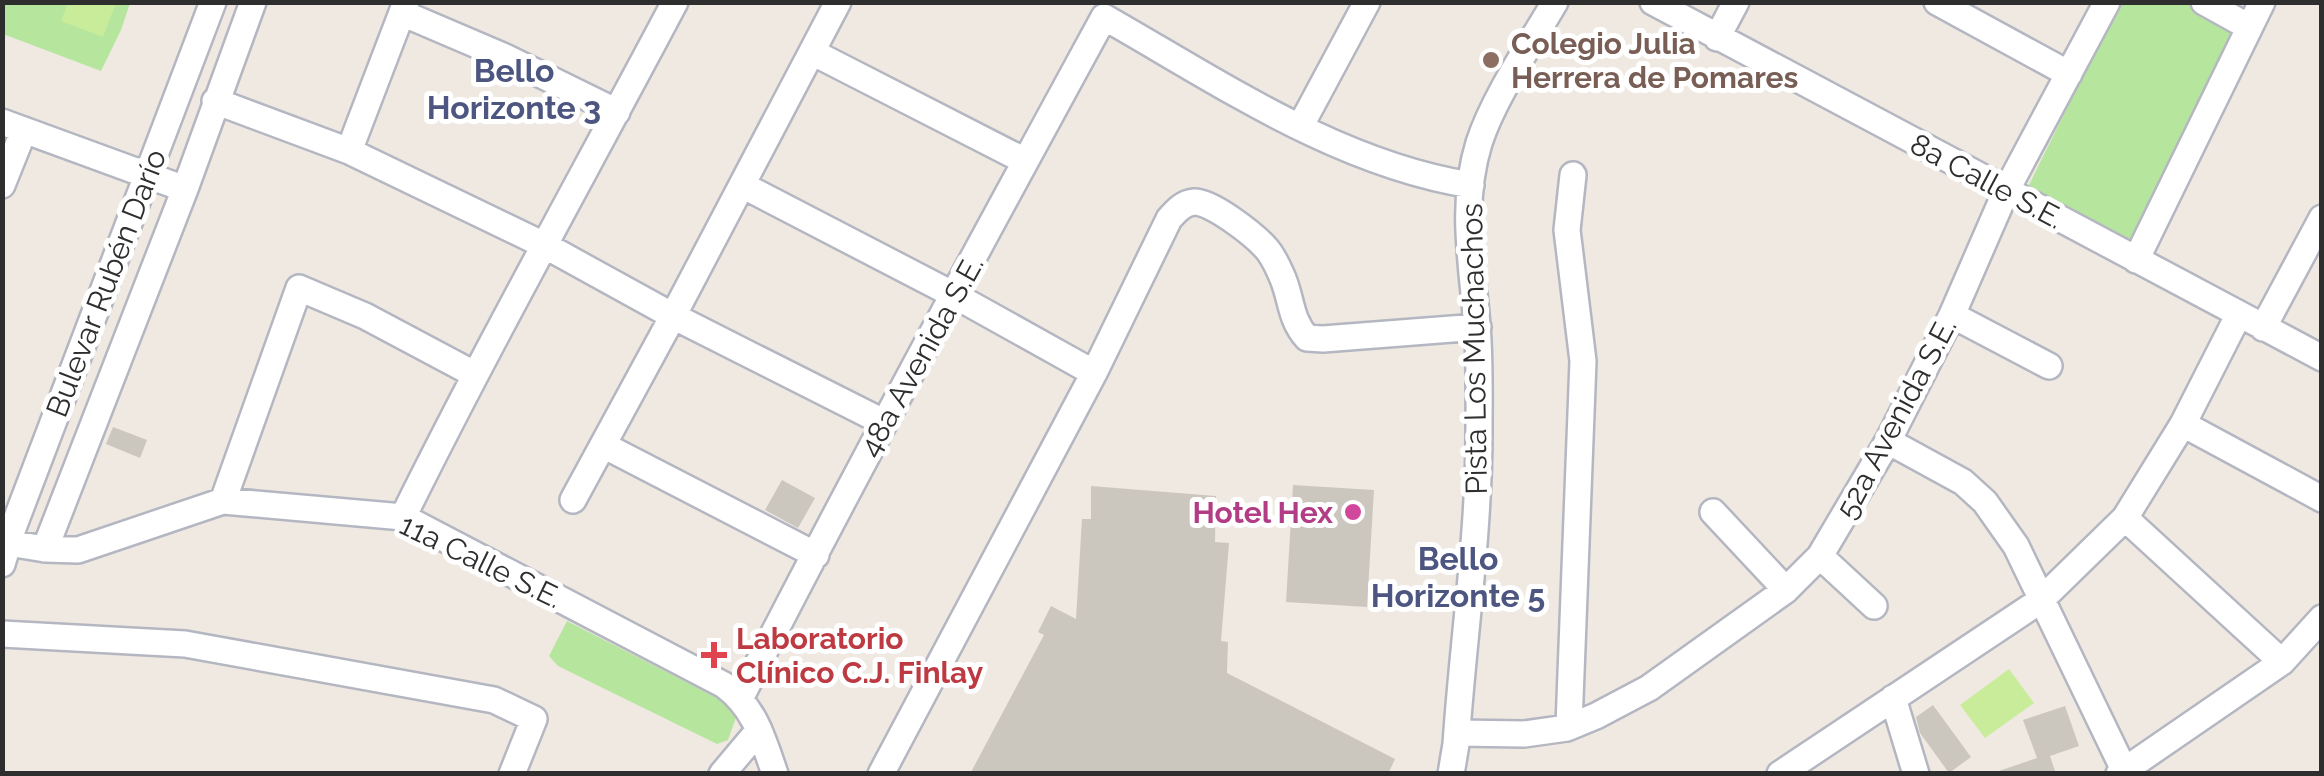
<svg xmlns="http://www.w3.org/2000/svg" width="2324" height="776" font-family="Raleway,sans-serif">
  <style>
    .green { fill: #b6e59e }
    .pitch { fill: #c9ec9a }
    .building { fill: #cbc7bf }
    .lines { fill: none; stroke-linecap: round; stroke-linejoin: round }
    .minor-casing { stroke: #b4b7c1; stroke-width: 30 }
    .minor { stroke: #fff; stroke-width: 25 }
    .education-dot { fill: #8d6e63; stroke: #fff; stroke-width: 4 }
    .hotel-dot { fill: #d1479c; stroke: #fff; stroke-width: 4 }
    .health-dot { fill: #e0444e; stroke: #fff; stroke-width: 4 }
    .labels { text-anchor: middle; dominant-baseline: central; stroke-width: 10; stroke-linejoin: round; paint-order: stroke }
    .education-label { font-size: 30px; font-weight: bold; fill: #785e54; stroke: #fff; text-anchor: start }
    .street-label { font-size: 30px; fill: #2e2e2e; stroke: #fff }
    .hotel-label { font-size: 30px; font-weight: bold; fill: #b23c85; stroke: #fff; text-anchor: end }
    .health-label { font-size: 30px; font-weight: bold; fill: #be3a42; stroke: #fff; text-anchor: start }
    .neighbourhood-label { font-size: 32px; font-weight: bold; fill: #4d5680; stroke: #fff }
  </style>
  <rect width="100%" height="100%" fill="#efe9e1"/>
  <path class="green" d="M2,3H130L121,30L101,71L3,34Z
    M2119,3H2192L2238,28L2128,245L2025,193Z
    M567,621L739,709L728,740L717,744L558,666L549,656Z"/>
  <path class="pitch" d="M68,3H116L103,37L61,21Z
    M2009,669L2034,703L1985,738L1960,705Z"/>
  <path class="building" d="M113,427L147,440L140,458L106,444Z
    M782,480L815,498L798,528L765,510Z
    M1293,485L1374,490L1367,607L1286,602Z
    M1091,486L1216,496L1215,542L1229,543L1221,641L1228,642L1227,673L1395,759L1388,774H970L1044,635L1038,632L1051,606L1076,619L1082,519H1091Z
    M1933,705L1971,757L1949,773L1920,733L1916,717Z
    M2065,706L2079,746L2050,756L2056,774H1999V771L2037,758L2023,720Z"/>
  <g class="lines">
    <g class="minor-casing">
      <path id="minor" d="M1653,2L2322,358
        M1937,2L2069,74
        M2204,2L2249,27
        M402,13L505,57L617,112
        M1717,38L1736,2
        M812,52L1025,161
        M215,101L349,151L546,246L673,316L883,422
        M2,122L185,189
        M1300,127L1367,2
        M349,151L406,2
        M2,185L24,130
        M742,185L954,295L1094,373
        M2136,260L2262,2
        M1952,315L2049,366
        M2263,328L2322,218
        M2183,424L2322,499
        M1888,441L1963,482L1985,502L2016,546L2126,774
        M603,445L816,555
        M573,500L673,316L838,2
        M223,501L299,288L365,316L474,374
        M1713,512L1786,590
        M403,517C489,343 584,174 675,2
        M2125,518L2282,662
        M2,542L45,549L78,550L223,501L403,517L724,685C755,708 763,739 775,774
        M45,549L185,189L253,2
        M1820,556L1874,606
        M2,564L13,528L213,2
        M2,634L185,644L494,700L534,719L512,774
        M741,697C858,468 981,243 1104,17C1220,83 1338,164 1471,185
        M1893,698L1916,774
        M1567,728L1569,725L1583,361L1567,230L1573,175
        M1457,733L1524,734L1567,728L1596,716L1649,688L1786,590L1820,556L1888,441L1952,315L2006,191L2107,2
        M722,774L759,730
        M881,774L1094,373L1169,219C1176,211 1183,203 1194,202C1211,201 1253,234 1265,247C1272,254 1277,265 1281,274C1292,297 1289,318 1307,338L1323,339L1478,327
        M1451,774L1456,744C1463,640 1479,536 1479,432C1479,397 1480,360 1477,325C1472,264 1460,204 1479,143C1494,97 1530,45 1555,2
        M1780,774L2041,600L2125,518L2183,424L2239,314
        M2119,774L2282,662L2322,618"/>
    </g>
    <use href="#minor" class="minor"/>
  </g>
  <circle class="education-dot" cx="1491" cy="60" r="10"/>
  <circle class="hotel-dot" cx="1353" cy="512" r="10"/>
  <path class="health-dot" d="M709 640h10v10h10v10h-10v10h-10v-10h-10v-10h10z"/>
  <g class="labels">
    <g class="education-label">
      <text x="1511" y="43">Colegio Julia<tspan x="1511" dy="34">Herrera de Pomares</tspan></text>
    </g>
    <g class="street-label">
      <text transform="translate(1987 181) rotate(28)">8a Calle S.E.</text>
      <text transform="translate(106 283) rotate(-69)">Bulevar Rubén Darío</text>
      <text transform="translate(1474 349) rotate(-91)">Pista Los Muchachos</text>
      <text transform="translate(921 356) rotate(-61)">48a Avenida S.E.</text>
      <text transform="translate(1896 418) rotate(-62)">52a Avenida S.E.</text>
      <text transform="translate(481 561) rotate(26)">11a Calle S.E.</text>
    </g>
    <g class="hotel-label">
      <text x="1333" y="512">Hotel Hex</text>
    </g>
    <g class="health-label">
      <text x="736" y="638">Laboratorio<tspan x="736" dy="34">Clínico C.J. Finlay</tspan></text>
    </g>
    <g class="neighbourhood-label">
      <text x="514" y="70">Bello<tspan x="514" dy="37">Horizonte 3</tspan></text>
      <text x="1458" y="558">Bello<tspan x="1458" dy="37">Horizonte 5</tspan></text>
    </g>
  </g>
  <rect width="2324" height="776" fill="none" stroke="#2e2e2e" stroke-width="10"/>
</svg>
